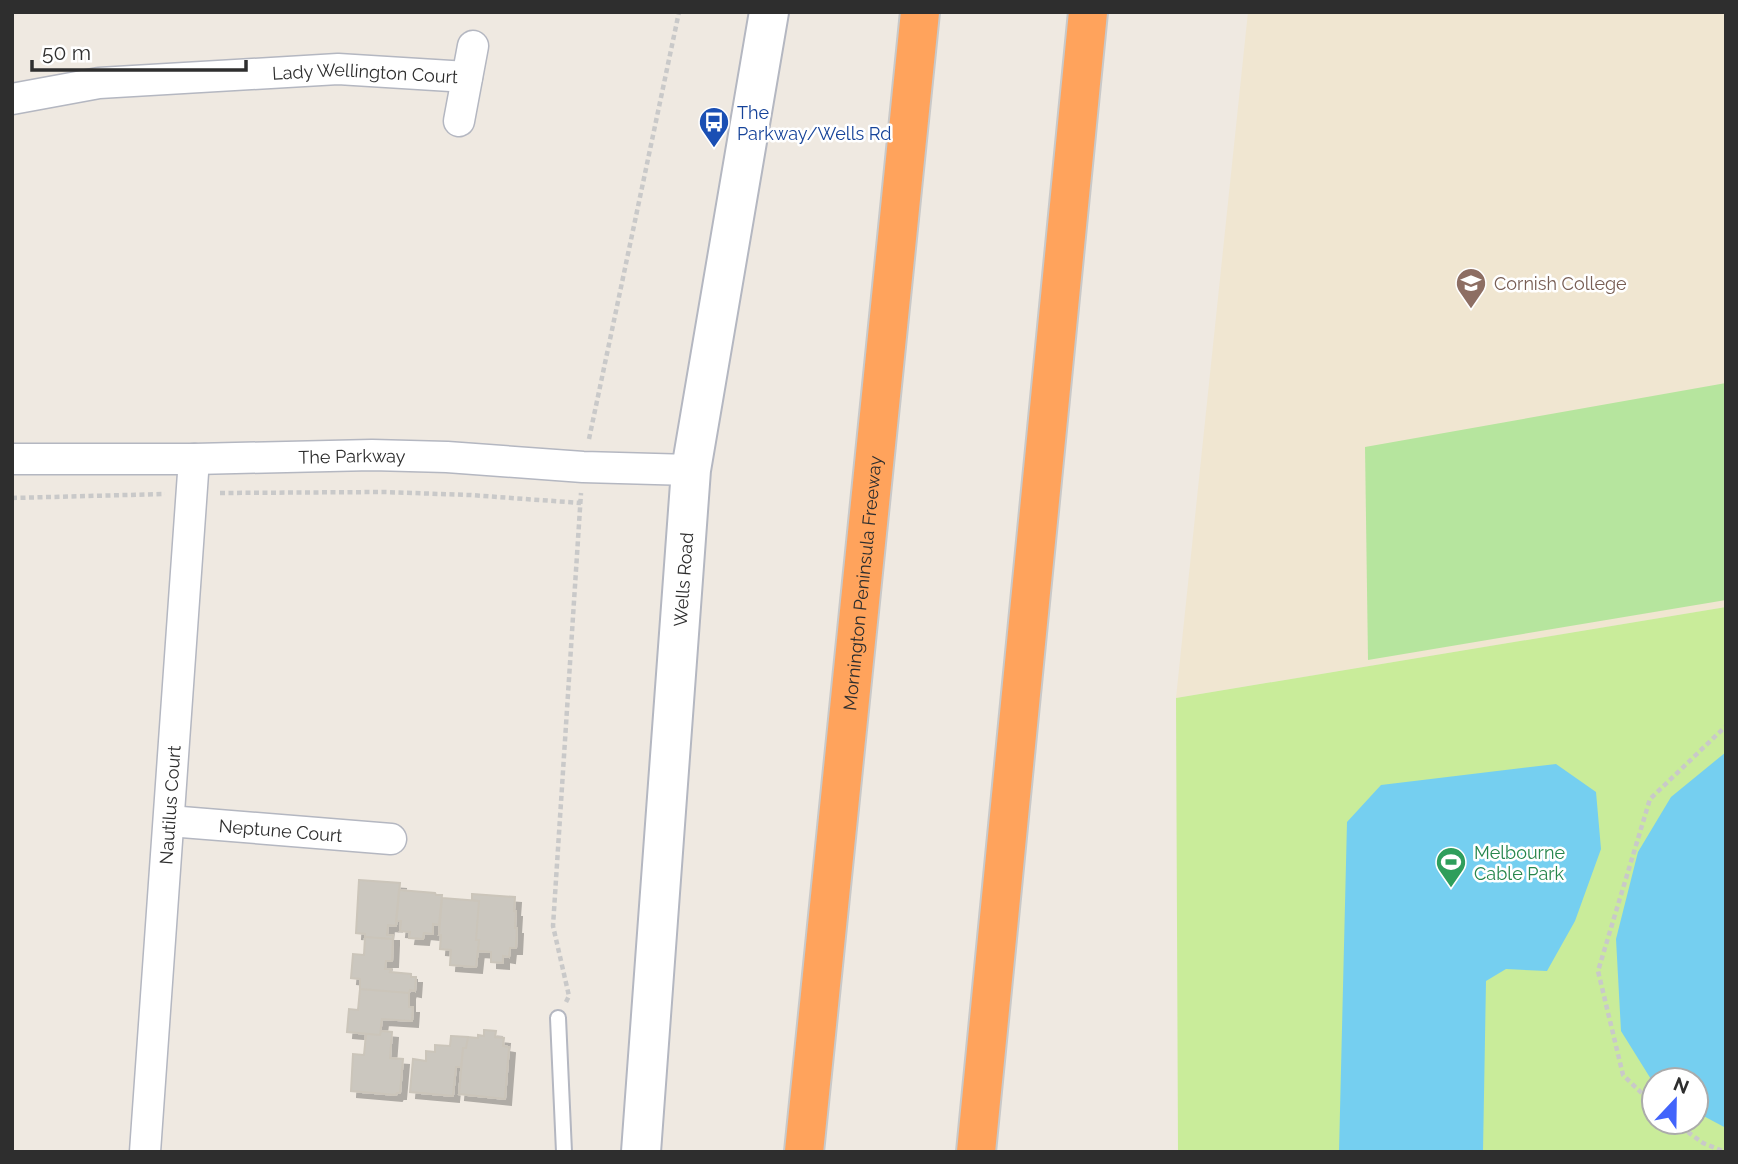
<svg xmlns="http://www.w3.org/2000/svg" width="1738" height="1164" font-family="Raleway,sans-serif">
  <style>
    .education { fill: #f0e6d1 }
    .green { fill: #b6e59e }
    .pitch { fill: #c9ec9a; fill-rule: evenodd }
    .water { fill: #75cff0 }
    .building { fill: #cbc7bf; stroke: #cbc5ba; stroke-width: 2; filter: url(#shadow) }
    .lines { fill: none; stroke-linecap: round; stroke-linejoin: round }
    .lane-casing { stroke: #b4b7c1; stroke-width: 18 }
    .street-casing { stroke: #b4b7c1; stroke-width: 33 }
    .secondary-casing { stroke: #b4b7c1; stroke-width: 42 }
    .highway-casing { stroke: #c9c9c9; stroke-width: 42 }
    .path { stroke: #c9c9c9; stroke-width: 4.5; stroke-dasharray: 5 3.5; stroke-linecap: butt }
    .lane { stroke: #fff; stroke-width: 14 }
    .street { stroke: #fff; stroke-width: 30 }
    .secondary { stroke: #fff; stroke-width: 38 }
    .highway { stroke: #ffa35c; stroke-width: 38 }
    .labels { text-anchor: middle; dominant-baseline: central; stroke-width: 5; stroke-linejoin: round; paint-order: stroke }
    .street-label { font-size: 18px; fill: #2e2e2e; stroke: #fff }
    .transit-label { font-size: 18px; fill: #164399; stroke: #fff; text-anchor: start }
    .education-label { font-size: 18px; fill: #785e54; stroke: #fff; text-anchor: start }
    .leisure-label { font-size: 18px; fill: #27864d; stroke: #fff; text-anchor: start }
  </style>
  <defs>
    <filter id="shadow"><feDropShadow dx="6" dy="6" stdDeviation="0" flood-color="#0004"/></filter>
  </defs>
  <rect width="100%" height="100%" fill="#efe9e1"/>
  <path class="education" d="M1248,12H1726V607L1176,698Z"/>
  <path class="green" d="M1726,383V600L1368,660L1365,447Z"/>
  <path class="pitch" d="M1726,607V1152H1178L1176,698ZM1654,1080H1696V1122H1654Z"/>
  <path class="water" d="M1726,752V1128L1696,1112V1080H1654V1084L1621,1031L1616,939L1638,852L1671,797Z
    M1556,764L1596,792L1601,849L1575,921L1547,971L1506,969L1486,981L1483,1152H1339L1347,822L1381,785Z"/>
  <path class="building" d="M359,880L400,883L396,926L388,925L387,935H393V939L365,937V934L356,933Z
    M399,890L435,893L436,895H442L439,925L433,924V934L424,933L423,939L409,938L410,932L400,931L401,921H396Z
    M472,894L515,897L514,911H516L515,928H517L516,948H510L509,957L503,956V963L491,962V952L478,951L479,940H476L479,901L472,900Z
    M442,898L479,901L476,940H479L476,967L450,965L451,950L440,949L441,935H439Z
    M365,937L393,939L392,961H386L385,969H391L390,972L411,974V977H416L415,991L410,990L409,993L360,989V979L351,978L353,954L364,955Z
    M360,989L409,993V1007H413L412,1021L382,1019L380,1035L347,1032L349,1009L358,1010Z
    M484,1030L496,1031L495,1037L504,1038L503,1046L509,1047L505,1099L459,1094L463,1048H466L468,1037L478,1038V1035L484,1036Z
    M381,1031L392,1032L390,1058L403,1059L400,1093H397L396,1095L351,1091L353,1054L364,1055L366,1034L380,1035Z
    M451,1036L468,1037L466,1048H463L461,1067H456L453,1096L410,1092L413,1059L426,1061V1051L435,1052V1045L450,1046Z"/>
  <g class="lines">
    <g class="lane-casing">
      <path id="lane" d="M558,1018L564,1152"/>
    </g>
    <g class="street-casing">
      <g id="street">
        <path id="s1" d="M12,99L99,83L338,69L467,77"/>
        <path d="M459,121L473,46"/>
        <path id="s2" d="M12,459H194L372,455L447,457L583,467L691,470"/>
        <path id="s3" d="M169,821L391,839"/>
        <path id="s4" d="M145,1152L194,459"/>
      </g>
    </g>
    <g class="secondary-casing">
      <g id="secondary">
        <path id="s5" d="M641,1152L691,470L769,12"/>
      </g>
    </g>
    <g class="highway-casing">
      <g id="highway">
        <path id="s6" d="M804,1152L920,12"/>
        <path d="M976,1152L1088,12"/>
      </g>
    </g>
    <path class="path" d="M589,439L679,12
      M220,493L383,492L470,495L581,503
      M12,498L165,494
      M566,1002L569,996L553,926L581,493
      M1654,1105L1623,1075L1598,971L1650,799L1726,726
      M1674,1122L1703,1143L1725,1152"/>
    <use href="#lane" class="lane"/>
    <use href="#street" class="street"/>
    <use href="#secondary" class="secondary"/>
    <use href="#highway" class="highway"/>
  </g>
  <defs>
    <g id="bus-pin" transform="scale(1.575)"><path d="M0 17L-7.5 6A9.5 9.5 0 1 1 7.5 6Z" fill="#1a4fb4" stroke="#fff"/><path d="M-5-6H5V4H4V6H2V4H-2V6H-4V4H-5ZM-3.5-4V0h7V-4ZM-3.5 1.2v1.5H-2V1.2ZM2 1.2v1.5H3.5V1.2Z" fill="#fff"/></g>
    <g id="school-pin" transform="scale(1.575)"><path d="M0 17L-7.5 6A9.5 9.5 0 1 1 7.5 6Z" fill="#8d6e63" stroke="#fff"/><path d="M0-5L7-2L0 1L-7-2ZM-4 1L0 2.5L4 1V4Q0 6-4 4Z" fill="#fff"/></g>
    <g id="stadium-pin" transform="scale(1.575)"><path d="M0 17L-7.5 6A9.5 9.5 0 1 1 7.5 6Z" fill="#2e9e5b" stroke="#fff"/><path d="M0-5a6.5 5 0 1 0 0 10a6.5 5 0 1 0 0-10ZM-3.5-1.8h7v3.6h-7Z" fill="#fff"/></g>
  </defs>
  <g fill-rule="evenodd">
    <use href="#bus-pin" x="714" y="122"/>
    <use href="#school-pin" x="1471" y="283"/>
    <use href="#stadium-pin" x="1451" y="862"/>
  </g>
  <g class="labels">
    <g class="street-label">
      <text stroke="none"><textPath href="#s1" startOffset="355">Lady Wellington Court</textPath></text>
      <text stroke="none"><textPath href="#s2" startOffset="340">The Parkway</textPath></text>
      <text stroke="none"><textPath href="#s5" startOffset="574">Wells Road</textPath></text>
      <text stroke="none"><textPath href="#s6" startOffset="572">Mornington Peninsula Freeway</textPath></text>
      <text stroke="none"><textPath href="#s4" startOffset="348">Nautilus Court</textPath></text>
      <text stroke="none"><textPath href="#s3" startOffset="112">Neptune Court</textPath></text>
    </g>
    <g class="transit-label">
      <text x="737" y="112">The<tspan x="737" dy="21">Parkway/Wells Rd</tspan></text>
    </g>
    <g class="education-label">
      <text x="1494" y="283">Cornish College</text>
    </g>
    <g class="leisure-label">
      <text x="1474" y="852">Melbourne<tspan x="1474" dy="21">Cable Park</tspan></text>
    </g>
  </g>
  <rect width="1738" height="1164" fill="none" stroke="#2e2e2e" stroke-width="28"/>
  <g transform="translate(1675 1101) rotate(22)"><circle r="33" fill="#ffffff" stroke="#ababab" stroke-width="2"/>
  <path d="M0-5L12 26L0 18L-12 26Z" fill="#4264fb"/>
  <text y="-10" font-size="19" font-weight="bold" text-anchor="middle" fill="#2e2e2e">N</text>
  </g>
  <path d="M32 60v10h214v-10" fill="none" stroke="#2e2e2e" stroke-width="3.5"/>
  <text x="42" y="60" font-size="21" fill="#2e2e2e" stroke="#ffffff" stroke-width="5" paint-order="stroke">50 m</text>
</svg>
